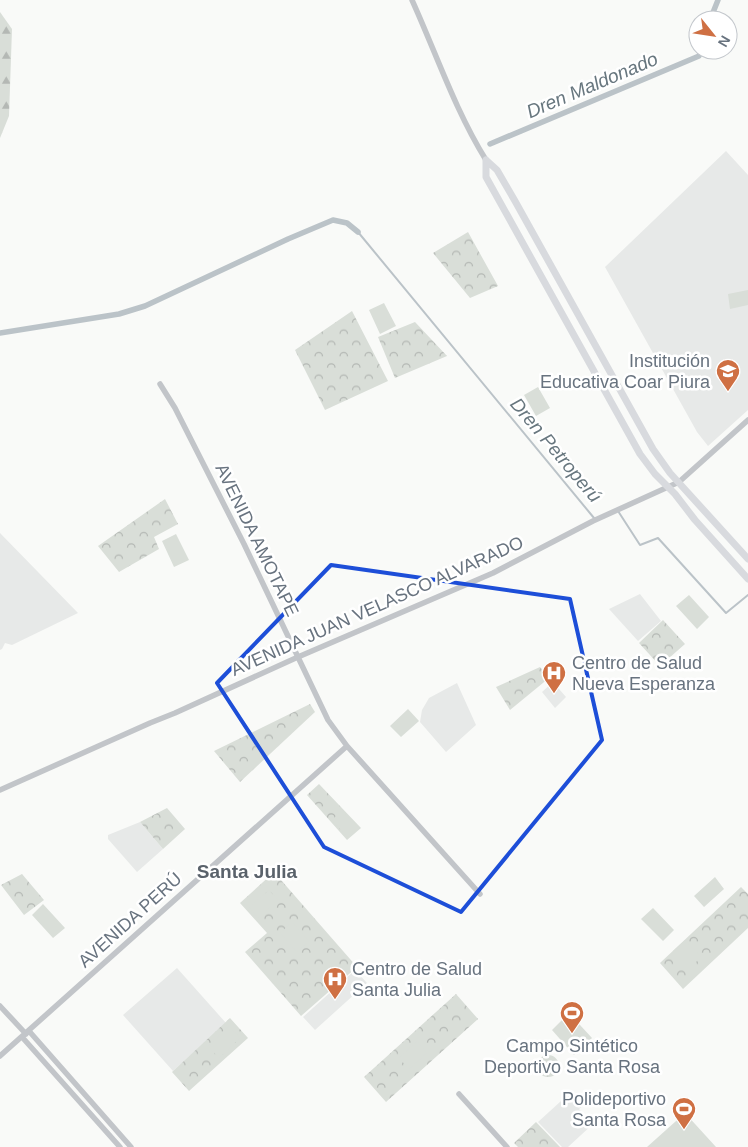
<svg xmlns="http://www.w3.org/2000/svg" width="748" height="1147" font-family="Helvetica,sans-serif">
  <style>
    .built { fill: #e7e9e8 }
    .forest { fill: url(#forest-firs) }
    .park { fill: url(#park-crowns) }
    .pitch { fill: #d9ded8 }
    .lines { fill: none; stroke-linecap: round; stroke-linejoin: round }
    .stream { stroke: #bbc3c8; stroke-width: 2 }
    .canal { stroke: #bbc3c8; stroke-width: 5.5 }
    .tertiary { stroke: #c2c5c9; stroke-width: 5.5 }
    .primary { stroke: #d8dade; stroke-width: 7 }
    .marked { fill: none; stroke: #1d4ed8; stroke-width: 4; stroke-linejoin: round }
    .labels { text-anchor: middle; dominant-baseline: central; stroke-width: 5; stroke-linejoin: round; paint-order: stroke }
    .poi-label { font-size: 18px; fill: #68737f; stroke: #fff; text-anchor: end }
    .street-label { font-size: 18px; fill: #68737f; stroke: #fff }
    .water-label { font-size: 19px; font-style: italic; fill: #68777f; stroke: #fff }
    .neighbourhood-label { font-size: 19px; font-weight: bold; fill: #5a626b; stroke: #fff }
  </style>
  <defs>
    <pattern id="forest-firs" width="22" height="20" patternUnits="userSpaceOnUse" patternTransform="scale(1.25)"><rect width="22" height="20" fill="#d9ded8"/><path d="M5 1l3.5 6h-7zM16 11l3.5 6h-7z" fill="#b4b8b4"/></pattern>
    <pattern id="park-crowns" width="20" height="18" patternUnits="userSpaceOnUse" patternTransform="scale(1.25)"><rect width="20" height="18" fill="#d9ded8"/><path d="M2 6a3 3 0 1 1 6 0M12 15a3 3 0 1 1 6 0" fill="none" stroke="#b4b8b4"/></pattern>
  </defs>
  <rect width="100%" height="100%" fill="#f9faf8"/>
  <path class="built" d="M726,151L748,175V410L708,446L697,432L605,267Z
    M0,533L78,613L12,645L5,643L2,649L0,650Z
    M640,594L661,621L638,641L609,609Z
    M553,682L566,697L555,708L542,692Z
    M457,683L476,725L446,752L420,722L422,710L429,698Z
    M140,822L163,849L137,872L108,839V835Z
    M177,968L226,1023L173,1071L123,1015Z
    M355,970L367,983L315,1030L303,1017Z
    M572,1091L585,1104L579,1109L593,1124L568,1147H562L538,1122Z"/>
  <path class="forest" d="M0,12L12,29L9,116L0,138Z"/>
  <path class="park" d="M468,232L498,286L470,298L433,253Z
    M352,311L388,381L325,410L295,350Z
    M415,322L447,356L395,378L378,337Z
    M165,499L178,524L154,537L159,549L119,572L98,546Z
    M663,620L685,644L660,666L639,643Z
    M540,667L549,678L510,710L496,687Z
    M310,704L315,712L240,782L214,751Z
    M319,784L361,828L347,840L307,795Z
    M167,808L185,829L163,849L140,822Z
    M274,872L357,967L301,1016L245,952L267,933L240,903Z
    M22,874L44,900L24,915L1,885Z
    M741,887L748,894V928L683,989L660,963Z
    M456,994L478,1019L386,1102L364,1077Z
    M230,1018L248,1038L189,1091L172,1072Z
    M537 1066a11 11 0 1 1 22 0a11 11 0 1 1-22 0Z
    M536,1122L560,1147H518L514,1143Z"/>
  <path class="pitch" d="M748,290V305L730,309L728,294Z
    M384,303L396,326L380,334L369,310Z
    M538,387L550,408L536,416L524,395Z
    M176,534L189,560L174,567L162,541Z
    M689,595L709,617L697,629L676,606Z
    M408,709L419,721L401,737L390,726Z
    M342,810L358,827L347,837L332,820Z
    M715,877L724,889L704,907L694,896Z
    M269,890L278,900L258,918L249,907Z
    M43,904L65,928L53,938L32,915Z
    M653,908L674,930L663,941L641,919Z
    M292,922L309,941L297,952L280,933Z
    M685,940L701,957L690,968L673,951Z
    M569,1013L592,1038L574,1055L552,1030Z
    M229,1026L240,1038L219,1058L208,1046Z
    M417,1041L427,1053L409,1069L399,1058Z
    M685,1113L716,1147H647Z"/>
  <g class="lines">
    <path class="stream" d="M358,232L594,518
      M618,511L640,545L658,538L726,613L748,595"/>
    <path class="canal" d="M710,20L718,0
      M490,144L699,56L701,50
      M0,333L119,314L145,306L288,239L333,220L347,223L358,232"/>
    <path class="tertiary" d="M412,0C436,53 455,110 486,160
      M160,384L175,408L244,544L328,720L347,746L480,894
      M0,790L150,723L175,713L298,657L493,573L593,521L679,482L748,420
      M0,1006L26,1034
      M29,1031L131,1147
      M22,1037L120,1147
      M0,1056L347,746
      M459,1094L507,1147"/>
    <path class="primary" d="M486,160V177L640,454L655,474L675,494L695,520L748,579
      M486,160L497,170L515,201L653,449L670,473L748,559"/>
  </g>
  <path class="marked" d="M331,565L570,599L602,740L461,912L324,847L217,683Z"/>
  <defs>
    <g id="school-pin" transform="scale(1.25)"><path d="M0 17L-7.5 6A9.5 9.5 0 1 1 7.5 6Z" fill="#cf7043" stroke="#fff"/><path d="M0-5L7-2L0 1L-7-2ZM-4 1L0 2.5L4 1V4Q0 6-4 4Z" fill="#fff"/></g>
    <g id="hospital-pin" transform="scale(1.25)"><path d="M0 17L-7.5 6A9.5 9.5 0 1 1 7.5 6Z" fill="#cf7043" stroke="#fff"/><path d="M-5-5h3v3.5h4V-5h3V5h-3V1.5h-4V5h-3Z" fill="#fff"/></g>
    <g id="stadium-pin" transform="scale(1.25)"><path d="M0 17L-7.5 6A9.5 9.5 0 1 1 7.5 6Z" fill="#cf7043" stroke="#fff"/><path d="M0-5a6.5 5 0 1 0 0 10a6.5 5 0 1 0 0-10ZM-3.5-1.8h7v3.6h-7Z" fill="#fff"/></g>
  </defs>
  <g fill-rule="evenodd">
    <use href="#school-pin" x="728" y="371"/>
    <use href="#hospital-pin" x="554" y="673"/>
    <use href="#hospital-pin" x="335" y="979"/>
    <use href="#stadium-pin" x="572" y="1013"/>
    <use href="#stadium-pin" x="684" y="1109"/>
  </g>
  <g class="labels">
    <g class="poi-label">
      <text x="710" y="361">Institución<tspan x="710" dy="21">Educativa Coar Piura</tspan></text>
      <text x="572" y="663" text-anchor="start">Centro de Salud<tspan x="572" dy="21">Nueva Esperanza</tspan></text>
      <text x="352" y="969" text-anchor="start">Centro de Salud<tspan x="352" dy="21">Santa Julia</tspan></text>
      <text x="572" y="1046" text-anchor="middle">Campo Sintético<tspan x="572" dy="21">Deportivo Santa Rosa</tspan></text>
      <text x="666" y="1099">Polideportivo<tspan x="666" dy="21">Santa Rosa</tspan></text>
    </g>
    <g class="street-label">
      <text transform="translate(257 540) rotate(64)">AVENIDA AMOTAPE</text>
      <text transform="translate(377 606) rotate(-24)">AVENIDA JUAN VELASCO ALVARADO</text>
      <text transform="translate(130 920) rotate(-42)">AVENIDA PERÚ</text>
    </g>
    <g class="water-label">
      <text transform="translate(592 85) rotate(-23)">Dren Maldonado</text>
      <text transform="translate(556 450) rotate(50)">Dren Petroperú</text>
    </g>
    <g class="neighbourhood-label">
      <text x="247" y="871">Santa Julia</text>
    </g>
  </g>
  <g transform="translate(713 35) rotate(120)"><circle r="24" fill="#ffffff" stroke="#c3c7cc"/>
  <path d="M0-4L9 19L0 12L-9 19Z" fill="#cf7043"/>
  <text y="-8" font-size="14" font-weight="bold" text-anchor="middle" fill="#68737f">N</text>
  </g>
</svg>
